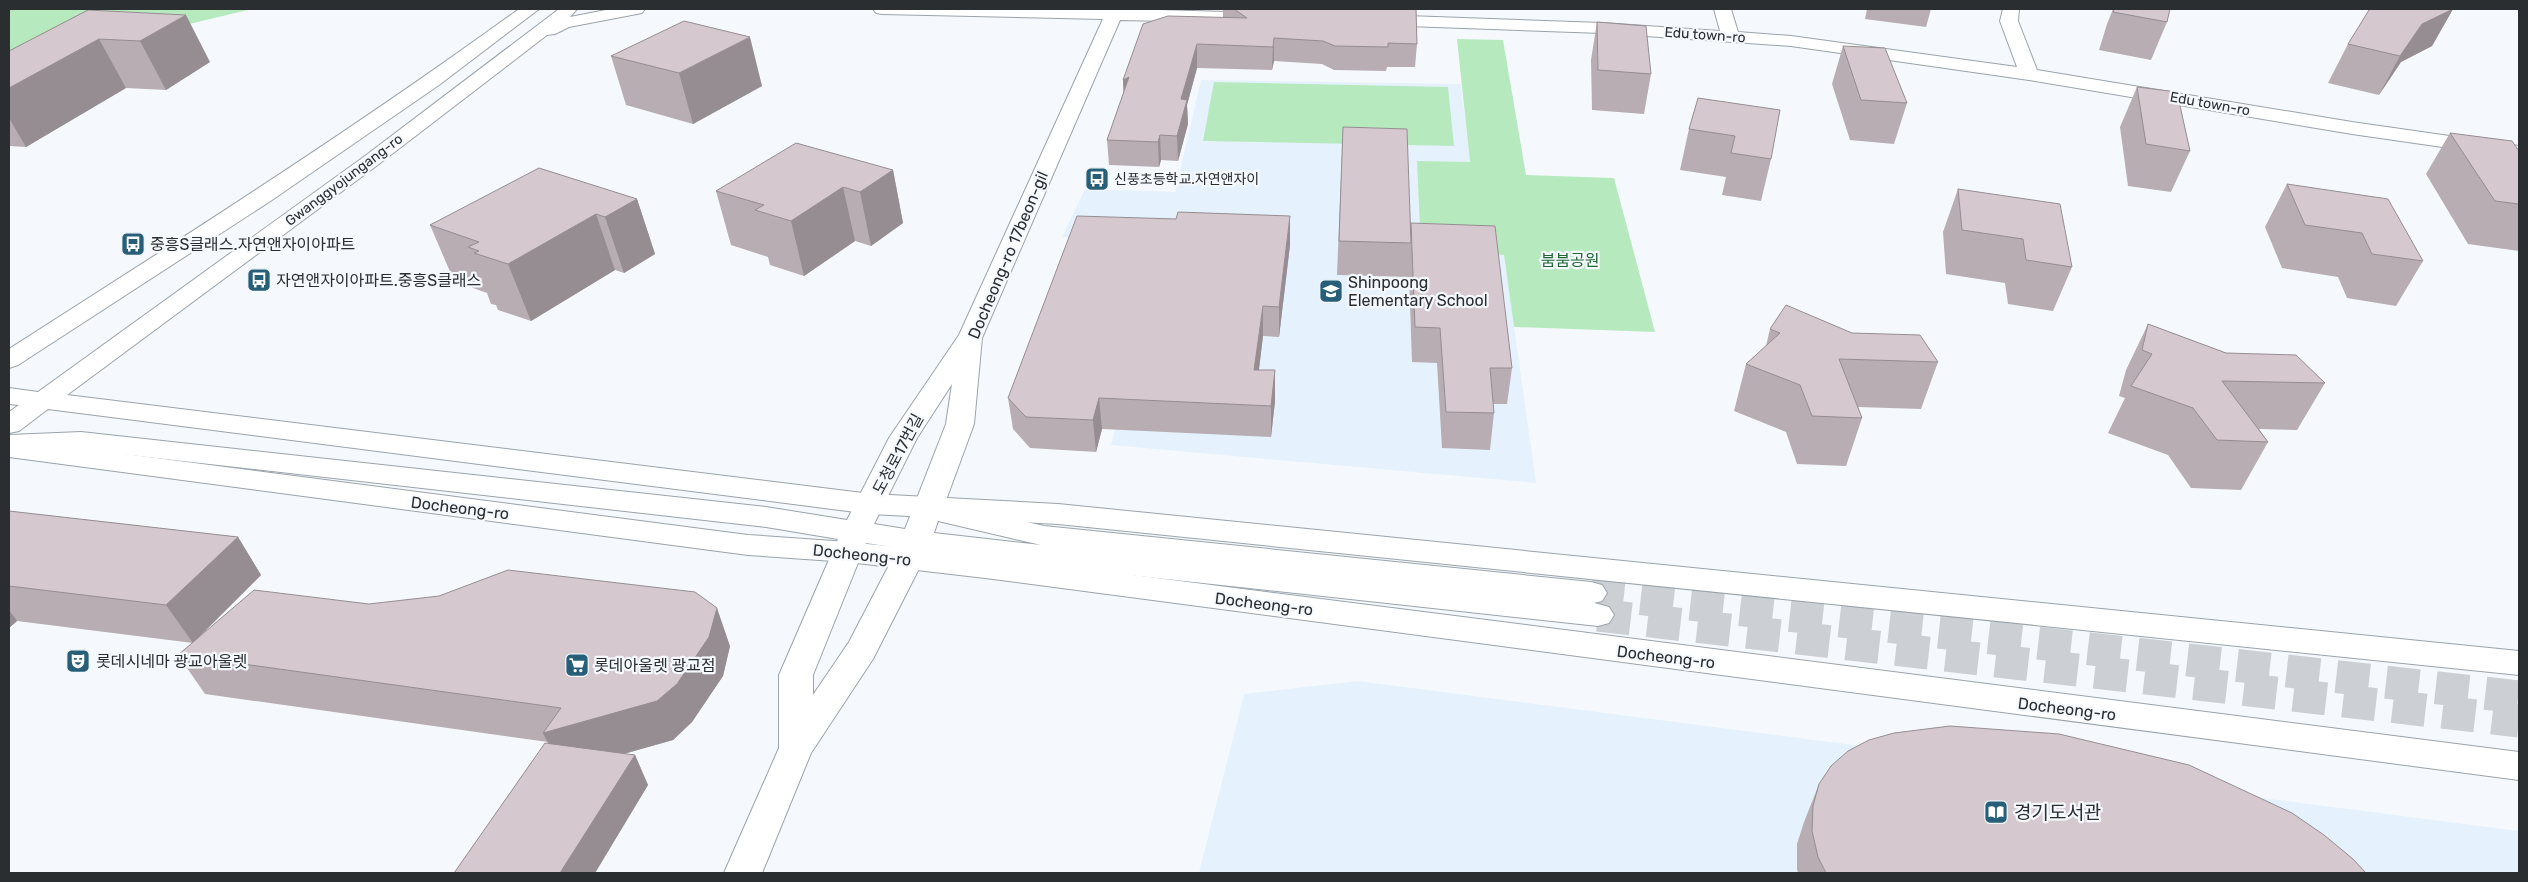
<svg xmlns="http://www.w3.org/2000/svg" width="2528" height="882" font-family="Rubik,'Noto Sans KR',sans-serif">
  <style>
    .built { fill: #e5f2fd }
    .green { fill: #b6eabe }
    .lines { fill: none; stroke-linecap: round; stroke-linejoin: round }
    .minor-tunnel { stroke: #ccd0d4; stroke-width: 33; stroke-dasharray: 33 17; stroke-linecap: butt }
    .minor-casing { stroke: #9aa3ab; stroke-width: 2 }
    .major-casing { stroke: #9aa3ab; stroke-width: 2 }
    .minor { fill: #fff; fill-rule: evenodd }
    .major { fill: #fff; fill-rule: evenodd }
    .wall { fill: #b7adb2 }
    .shaded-wall { fill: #958d91 }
    .building { fill: #d5c9cf; stroke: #958d91 }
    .labels { text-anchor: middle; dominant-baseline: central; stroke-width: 4.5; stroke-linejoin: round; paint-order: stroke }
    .far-street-label { font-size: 14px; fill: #2a2e31; stroke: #f5f9fd }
    .far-poi-label { font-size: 14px; fill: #2a2e31; stroke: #f5f9fd; text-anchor: start }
    .poi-label { font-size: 16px; fill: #2a2e31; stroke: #f5f9fd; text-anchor: start }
    .street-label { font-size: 16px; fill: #2a2e31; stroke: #f5f9fd }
    .park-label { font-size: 16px; fill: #1e6833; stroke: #f5f9fd }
    .near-poi-label { font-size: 19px; fill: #2a2e31; stroke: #f5f9fd; text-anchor: start }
  </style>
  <rect width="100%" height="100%" fill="#f5f9fd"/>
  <path class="built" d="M1201,80L1461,84L1470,162L1421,252L1504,255L1536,483L1111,445L1166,244L1062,237L1085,189L1175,192Z
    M1358,681L2519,831V873H1199L1244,694Z"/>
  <path class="green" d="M9,9H252L9,67Z
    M1457,39L1503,40L1526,175L1614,178L1655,332L1514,327L1504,255L1421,252L1417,161L1470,162Z
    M1214,82L1448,87L1454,146L1203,141Z"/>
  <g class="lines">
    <path class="minor-tunnel" d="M1591,593L2519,697
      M1598,615L2519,721"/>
    <g class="minor-casing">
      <path id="minor" d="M873,9H1124L1261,13L1267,14L1270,18L1267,22L1261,23L1120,20L982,338L974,424L945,503L1044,526L1591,582L1602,585L1607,593L1602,601L1594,603L1609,607L1614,615L1609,623L1598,626L927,553L873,659L811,753L762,873H724L779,748V675L838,539L766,527L103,452L81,450L9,453V435L81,432L766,507L847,520L889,438L959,335L1103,19L882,14L876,13ZM952,384L946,424L905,529L874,524L917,438ZM938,521L1041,545L934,533ZM866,543L898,548L849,642L813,695V675Z
        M1714,9H1731L1738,32L1791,36L2017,67L2000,21L2003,9H2019L2018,21L2037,70L2352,122L2519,146V158L2352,134L2029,80L1791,46L1602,33L1379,25L1373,24L1370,20L1373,16L1379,15L1602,23L1720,31Z"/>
    </g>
    <g class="major-casing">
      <path id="major" d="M519,9H539L439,85L272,200L18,365L9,368V349C181,239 354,129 519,9Z
        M559,9H577L570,17L611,9H645L642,13L569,27L555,34L547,35L379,164L67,395L871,494L1058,504L2519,651V675L1058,524L871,514L48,409L19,431L9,433V412L19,405L9,404V388L38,392L365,156Z
        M9,439L748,535L848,542L985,556L2519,752V780L985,578L848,562L748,555L9,457Z"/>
    </g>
    <use href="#minor" class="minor"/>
    <use href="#major" class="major"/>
  </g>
  <path class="wall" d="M1204,9H1416L1417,44L1415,67H1387L1386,71L1334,70L1322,64L1274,61L1272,70L1197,68L1187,105L1188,124L1178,161L1161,160L1159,167L1109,165L1107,140L1124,92L1123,80L1223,17V9Z
    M1867,9H1931L1926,27L1865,19Z
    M2113,9H2170L2167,22L2151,60L2099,50L2107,24Z
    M2453,9L2432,46L2401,62L2379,95L2328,83L2348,44Z
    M88,10L210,62L166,90L126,88L26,147L9,146V51Z
    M1597,22L1651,74L1644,114L1592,110L1591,60Z
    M1843,46L1907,103L1894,144L1850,140L1832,84Z
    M611,56L762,86L693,124L626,105Z
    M2137,87L2190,151L2171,192L2128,186L2120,127Z
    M1698,98L1771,159L1761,201L1722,195L1726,177L1680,170L1689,129Z
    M1343,127L1512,368L1507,404H1493L1494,413L1490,450L1442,448L1437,363L1412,362L1409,275V277L1337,275Z
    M2450,133L2519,151V251L2468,244L2426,174Z
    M893,170L903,223L871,246L855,241L804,276L770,265L768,257L731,245L716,191Z
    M2287,184L2423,261L2396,306L2347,298L2338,277L2282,268L2265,227Z
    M1958,189L2072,267L2053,311L2008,304L2005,283L1946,274L1943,232Z
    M637,199L655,254L624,273L615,270L531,321L498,310L496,305L491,304L487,293L454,281L430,225Z
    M1290,216V245L1279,337L1263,336L1259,370H1275V401L1271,437L1102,429L1096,452L1030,448L1013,429L1008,398L1176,219Z
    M2148,324L2226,353L2325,383L2297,430L2259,429L2268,442L2241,490L2191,488L2168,455L2108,433L2125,398L2119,396L2126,370Z
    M1770,329L1852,333L1938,362L1921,409L1858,407L1862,418L1846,466L1797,464L1786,432L1734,411L1746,364L1766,346Z
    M9,511L238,537L261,575L193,643L17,621L9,628Z
    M369,604L730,646L723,676L692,722L673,740L624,754L635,755L648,785L595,873H454L549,744L548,742L205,694L178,655Z
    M1819,784L2366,873H1798L1797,869V844L1804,822Z"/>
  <path class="shaded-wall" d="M2453,9L2432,46L2401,62L2379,95L2400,56L2422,24Z
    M186,15L210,62L166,90L140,41Z
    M750,37L762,86L693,124L679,73Z
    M1274,38V61L1272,70L1273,47Z
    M99,39L126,88L26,147L9,118V88Z
    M1197,44V68L1187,105L1188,124L1178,161L1177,136L1181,99Z
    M1129,77L1124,104L1123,80Z
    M1160,135L1161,160L1159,167L1158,142Z
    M893,170L903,223L871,246L860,192Z
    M843,187L855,241L804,276L791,221Z
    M637,199L655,254L624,273L605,217Z
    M596,214L615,270L531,321L508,264Z
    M1290,216V245L1279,337V307Z
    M1263,306V336L1255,400L1254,370Z
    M1275,370V401L1271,437V406Z
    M1099,398L1102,429L1096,452L1093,420Z
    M238,537L261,575L193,643L166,605Z
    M717,608L730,646L723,676L692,722L673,740L562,771L543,733Z
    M9,610L17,621L9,628Z
    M635,755L648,785L595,873H560Z"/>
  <path class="building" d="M1234,9H1416L1417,44L1388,43V47L1335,46L1323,41L1274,38L1273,47L1197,44L1181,99L1187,100L1177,136L1160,135L1158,142L1107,140L1129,77L1123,80L1143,24L1168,16L1247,18Z
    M2114,9H2170L2167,22L2113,12Z
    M2372,9H2453L2422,24L2400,56L2348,44L2369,10Z
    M88,10L186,15L140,41L99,39L9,88V51Z
    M684,21L750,37L679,73L611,56Z
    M1597,22L1646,26L1651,74L1598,70Z
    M1843,46L1885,48L1907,103L1861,100Z
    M2137,87L2177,92L2190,151L2146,144Z
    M1698,98L1780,110L1771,159L1731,153L1735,136L1689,129Z
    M1343,127L1407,129L1411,243L1339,241Z
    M2450,133L2512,141L2519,151V204L2495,201Z
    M796,143L893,170L860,192L843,187L791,221L755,210L764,205L716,191Z
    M539,168L637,199L605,217L596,214L508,264L474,253L479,251L468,247L479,242L430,225Z
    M2287,184L2388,199L2423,261L2372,254L2362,233L2305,225Z
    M1958,189L2060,204L2072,267L2026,260L2023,239L1962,230Z
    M1178,212L1290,216L1279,307L1263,306L1254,370H1275L1271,406L1099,398L1093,420L1026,417L1008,398L1077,216L1176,219Z
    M1411,223L1495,226L1512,368H1490L1494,413L1446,412L1440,328L1415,327Z
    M1786,305L1852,333L1920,335L1938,362L1839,359L1862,418L1812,416L1800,385L1746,364L1780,333L1770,329Z
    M2148,324L2226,353L2296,355L2325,383L2222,381L2268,442L2217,440L2193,408L2131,386L2152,354L2142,350Z
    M9,511L238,537L166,605L9,586Z
    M508,570L695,592L717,608L709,637L677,684L657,701L543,733L561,708L178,655L254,590L369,604L439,596Z
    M1950,726L2059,734L2189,765L2292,813L2324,835L2353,859L2366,873H1826L1818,857L1812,831L1813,806L1819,784L1831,766L1848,751L1869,740L1894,733Z
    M545,743L635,755L560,873H454Z"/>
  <defs>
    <g id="bus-square" transform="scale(1.25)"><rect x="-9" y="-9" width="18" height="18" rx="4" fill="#275f79" stroke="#f5f9fd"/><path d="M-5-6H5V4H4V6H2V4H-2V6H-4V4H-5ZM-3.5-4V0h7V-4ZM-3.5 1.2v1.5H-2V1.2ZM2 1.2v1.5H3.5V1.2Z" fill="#fff"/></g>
    <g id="school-square" transform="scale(1.25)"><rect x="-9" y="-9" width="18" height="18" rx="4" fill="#275f79" stroke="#f5f9fd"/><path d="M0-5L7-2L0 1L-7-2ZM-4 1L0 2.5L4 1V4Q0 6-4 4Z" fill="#fff"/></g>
    <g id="theatre-square" transform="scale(1.25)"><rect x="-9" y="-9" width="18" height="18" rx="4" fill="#275f79" stroke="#f5f9fd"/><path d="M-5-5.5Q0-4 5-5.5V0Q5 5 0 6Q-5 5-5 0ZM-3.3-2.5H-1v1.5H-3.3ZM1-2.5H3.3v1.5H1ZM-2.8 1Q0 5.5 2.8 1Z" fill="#fff"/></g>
    <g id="supermarket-square" transform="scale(1.25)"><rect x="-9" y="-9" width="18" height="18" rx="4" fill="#275f79" stroke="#f5f9fd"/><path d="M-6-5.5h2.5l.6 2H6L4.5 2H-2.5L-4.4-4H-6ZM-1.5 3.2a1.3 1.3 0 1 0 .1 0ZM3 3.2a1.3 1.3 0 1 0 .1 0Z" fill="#fff"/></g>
    <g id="library-square" transform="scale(1.25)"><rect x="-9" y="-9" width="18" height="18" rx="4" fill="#275f79" stroke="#f5f9fd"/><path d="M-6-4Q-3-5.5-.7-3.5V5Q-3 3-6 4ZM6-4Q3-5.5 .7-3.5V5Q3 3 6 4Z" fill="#fff"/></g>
  </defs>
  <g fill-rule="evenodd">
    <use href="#bus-square" x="1097" y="179"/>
    <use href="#bus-square" x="133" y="244"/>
    <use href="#bus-square" x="259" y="280"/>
    <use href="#school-square" x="1331" y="291"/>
    <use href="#theatre-square" x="78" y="661"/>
    <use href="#supermarket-square" x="577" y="665"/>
    <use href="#library-square" x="1996" y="812"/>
  </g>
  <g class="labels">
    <g class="far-street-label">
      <text transform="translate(1705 35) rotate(4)">Edu town-ro</text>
      <text transform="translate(2210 104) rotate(10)">Edu town-ro</text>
      <text transform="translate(344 180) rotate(-37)">Gwanggyojungang-ro</text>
    </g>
    <g class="far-poi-label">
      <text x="1114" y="179">신풍초등학교.자연앤자이</text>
    </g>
    <g class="poi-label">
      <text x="150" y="244">중흥S클래스.자연앤자이아파트</text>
      <text x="276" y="280">자연앤자이아파트.중흥S클래스</text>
      <text x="1348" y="282">Shinpoong<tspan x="1348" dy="18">Elementary School</tspan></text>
      <text x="96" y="661">롯데시네마 광교아울렛</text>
      <text x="594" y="665">롯데아울렛 광교점</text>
    </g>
    <g class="street-label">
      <text transform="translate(1008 255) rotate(-67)">Docheong-ro 17beon-gil</text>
      <text transform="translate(898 454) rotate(-62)">도청로17번길</text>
      <text transform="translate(460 508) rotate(7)">Docheong-ro</text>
      <text transform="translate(862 555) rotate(6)">Docheong-ro</text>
      <text transform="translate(1264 604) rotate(7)">Docheong-ro</text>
      <text transform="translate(1666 657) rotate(7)">Docheong-ro</text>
      <text transform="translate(2067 709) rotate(7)">Docheong-ro</text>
    </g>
    <g class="park-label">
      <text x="1570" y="260">붐붐공원</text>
    </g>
    <g class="near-poi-label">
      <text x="2014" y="812">경기도서관</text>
    </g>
  </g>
  <rect width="2528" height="882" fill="none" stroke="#2a2e31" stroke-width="20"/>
</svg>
